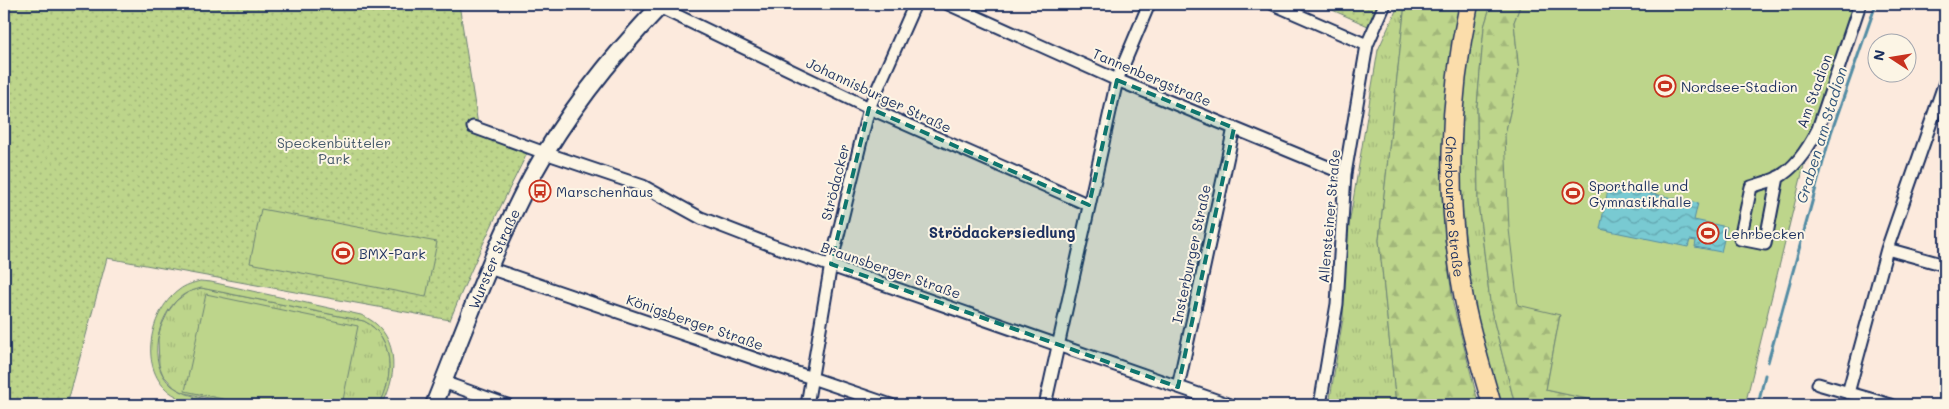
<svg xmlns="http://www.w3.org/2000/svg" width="1949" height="409" font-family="Mali,sans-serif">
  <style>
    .grass { fill: url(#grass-tufts); stroke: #6c8274 }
    .forest { fill: url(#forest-firs); stroke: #6c8274 }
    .park { fill: url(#park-dots); stroke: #6c8274 }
    .garden { fill: #bdd58b; stroke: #6c8274 }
    .water { fill: url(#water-waves); stroke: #538ca4 }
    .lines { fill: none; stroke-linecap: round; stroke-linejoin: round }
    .stream { stroke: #538ca4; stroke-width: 3 }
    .street-casing { stroke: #1b2f5e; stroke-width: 15 }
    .secondary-casing { stroke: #1b2f5e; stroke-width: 20 }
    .primary-casing { stroke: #1b2f5e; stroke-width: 21 }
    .street { stroke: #fcf5e5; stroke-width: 11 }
    .secondary { stroke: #fcf5e5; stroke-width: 16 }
    .primary { stroke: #fbddab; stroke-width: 18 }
    .marked { fill: #0f766e; fill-opacity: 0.2; stroke: #0f766e; stroke-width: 4; stroke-dasharray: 10 6; stroke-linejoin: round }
    .labels { text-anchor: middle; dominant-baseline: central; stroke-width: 4; stroke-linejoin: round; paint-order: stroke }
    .street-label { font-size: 14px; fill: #1b2f5e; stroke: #fcf5e5 }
    .poi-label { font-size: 14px; fill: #1b2f5e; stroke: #fcf5e5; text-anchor: start }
    .park-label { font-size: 14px; fill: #445869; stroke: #fcf5e5 }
    .water-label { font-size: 15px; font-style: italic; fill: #32567b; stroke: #fcf5e5 }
    .neighbourhood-label { font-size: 15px; font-weight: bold; fill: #1b2f5e; stroke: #fcf5e5 }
  </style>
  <defs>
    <pattern id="grass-tufts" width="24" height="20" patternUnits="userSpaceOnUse" patternTransform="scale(1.25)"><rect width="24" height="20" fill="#bdd58b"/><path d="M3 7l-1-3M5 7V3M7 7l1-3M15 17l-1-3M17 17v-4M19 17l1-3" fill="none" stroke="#a2b77a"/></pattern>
    <pattern id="forest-firs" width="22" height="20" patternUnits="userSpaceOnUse" patternTransform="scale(1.25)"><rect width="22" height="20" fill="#bdd58b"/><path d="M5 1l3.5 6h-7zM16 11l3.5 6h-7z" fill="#a2b77a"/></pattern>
    <pattern id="park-dots" width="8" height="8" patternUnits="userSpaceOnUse" patternTransform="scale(1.25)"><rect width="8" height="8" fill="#bdd58b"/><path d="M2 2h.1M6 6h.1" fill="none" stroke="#a2b77a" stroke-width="1.8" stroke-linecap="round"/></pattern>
    <pattern id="water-waves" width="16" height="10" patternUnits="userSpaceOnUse" patternTransform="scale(1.25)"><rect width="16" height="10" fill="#79cad2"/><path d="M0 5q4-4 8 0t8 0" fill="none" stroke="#62a4ae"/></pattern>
  </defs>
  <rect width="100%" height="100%" fill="#fceadd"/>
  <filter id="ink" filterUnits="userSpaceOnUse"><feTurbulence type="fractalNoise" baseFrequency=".02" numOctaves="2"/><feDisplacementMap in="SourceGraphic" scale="10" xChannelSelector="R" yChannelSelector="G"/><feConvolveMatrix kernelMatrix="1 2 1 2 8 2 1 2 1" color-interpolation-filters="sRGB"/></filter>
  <g filter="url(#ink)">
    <path class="grass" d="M1399,4H1405L1379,240L1396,405H1329L1343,318L1345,249L1378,50Z
      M1477,4H1491L1484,27L1477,106L1478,202L1491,310L1515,405H1499L1472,303L1461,197L1460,143L1464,82Z
      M201,288L364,321C395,337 394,379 379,405H242L185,393L175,388L163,375L159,365L158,339L160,329L168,312L176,301L188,292Z"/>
    <path class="forest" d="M1405,4H1460L1449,72L1443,194L1445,240L1453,304L1479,405H1396L1379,240Z
      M1491,4H1521L1514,22L1519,72L1505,135L1560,315L1546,390L1615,405H1515L1491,310L1478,202L1477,106L1484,27Z"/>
    <path class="park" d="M4,4H459L478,125L532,144C502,202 475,259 450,320L107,258L67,405H4Z
      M1319,4H1378L1368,26Z"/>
    <path class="garden" d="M1521,4H1856L1814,125L1745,405H1615L1546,390L1560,315L1518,305L1509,229L1505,135L1519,72L1514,22Z
      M261,209L437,242L426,297L250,263Z
      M200,281L211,282L361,315C399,330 399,374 382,405H379C394,380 395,336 364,321L201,288C195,290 189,291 183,295C157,313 145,364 172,386C188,399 222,401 242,405H176V396C137,376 147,313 179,290C185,285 193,283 200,281Z
      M206,294L358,326L342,405H251L185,391Z"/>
    <path class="water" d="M1609,185L1698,203L1694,220L1727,227L1721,252L1695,247L1696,241L1690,240L1688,247L1600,229Z"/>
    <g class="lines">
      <path class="stream" d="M1768,362L1831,133L1876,4
        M1758,405L1765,375"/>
      <g class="street-casing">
        <path id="street" d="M948,4L1117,80L1345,174
          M1273,4L1367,45
          M655,5L869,108L1089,205
          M473,127L545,153L643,186L701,218L771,245L1230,405
          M1778,177L1765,244L1740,239L1751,187C1759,184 1769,182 1777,178C1796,168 1809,147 1818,129L1860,4
          M1887,249L1945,265
          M489,268L891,405
          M443,382L507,405
          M1818,384L1891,405
          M1178,387L1234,128
          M1848,393L1887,249L1945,82
          M807,405L831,264L869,108L915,4
          M1045,405L1117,80L1149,4
          M1320,405L1337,304L1345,174L1367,45L1385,4"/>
      </g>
      <g class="secondary-casing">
        <g id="secondary">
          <path id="s1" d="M434,405C465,328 493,249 532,176C566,114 613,55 662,4"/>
        </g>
      </g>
      <g class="primary-casing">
        <g id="primary">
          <path id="s2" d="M1469,4C1448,100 1445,202 1464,299C1471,335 1482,370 1492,405"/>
        </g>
      </g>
      <use href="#street" class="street"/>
      <use href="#secondary" class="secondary"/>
      <use href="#primary" class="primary"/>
    </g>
  </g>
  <path class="marked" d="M1117,80L1234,128L1178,387L831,264L869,108L1089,205Z"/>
  <defs>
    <g id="stadium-ring" transform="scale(1.125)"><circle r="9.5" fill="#fcf5e5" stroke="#c8321e" stroke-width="1.5"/><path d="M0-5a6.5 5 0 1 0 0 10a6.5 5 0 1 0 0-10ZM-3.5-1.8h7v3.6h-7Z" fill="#c8321e"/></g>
    <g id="bus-ring" transform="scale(1.125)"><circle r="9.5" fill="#fcf5e5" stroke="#c8321e" stroke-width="1.5"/><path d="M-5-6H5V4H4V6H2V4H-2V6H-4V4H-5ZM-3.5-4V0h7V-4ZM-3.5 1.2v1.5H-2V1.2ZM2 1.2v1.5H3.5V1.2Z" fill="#c8321e"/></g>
  </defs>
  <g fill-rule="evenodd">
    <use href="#stadium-ring" x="1665" y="86"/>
    <use href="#bus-ring" x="540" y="191"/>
    <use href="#stadium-ring" x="1573" y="193"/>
    <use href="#stadium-ring" x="1708" y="233"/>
    <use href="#stadium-ring" x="343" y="253"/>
  </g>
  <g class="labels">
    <g class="street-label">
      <text transform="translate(1152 77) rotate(23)">Tannenbergstraße</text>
      <text transform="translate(1814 91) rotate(-70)">Am Stadion</text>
      <text transform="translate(879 95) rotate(25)">Johannisburger Straße</text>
      <text transform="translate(835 182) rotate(-76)">Strödacker</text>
      <text stroke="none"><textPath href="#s2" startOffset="204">Cherbourger Straße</textPath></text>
      <text transform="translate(1329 216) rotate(-85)">Allensteiner Straße</text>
      <text transform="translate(1191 254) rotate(-78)">Insterburger Straße</text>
      <text stroke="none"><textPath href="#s1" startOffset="158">Wurster Straße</textPath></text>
      <text transform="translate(891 270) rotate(19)">Braunsberger Straße</text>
      <text transform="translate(695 322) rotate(19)">Königsberger Straße</text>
    </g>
    <g class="poi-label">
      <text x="1681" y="86">Nordsee-Stadion</text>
      <text x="1589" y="185">Sporthalle und<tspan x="1589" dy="16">Gymnastikhalle</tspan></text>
      <text x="556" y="191">Marschenhaus</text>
      <text x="1724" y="233">Lehrbecken</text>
      <text x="359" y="253">BMX-Park</text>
    </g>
    <g class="park-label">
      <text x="334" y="142">Speckenbütteler<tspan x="334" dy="16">Park</tspan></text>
    </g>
    <g class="water-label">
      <text transform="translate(1821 135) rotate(-73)">Graben am Stadion</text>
    </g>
    <g class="neighbourhood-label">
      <text x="1002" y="232">Strödackersiedlung</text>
    </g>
  </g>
  <rect width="1949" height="409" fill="none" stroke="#fcf5e5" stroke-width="20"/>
  <rect x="10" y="10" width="1929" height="389" fill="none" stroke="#1b2f5e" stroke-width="2" filter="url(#ink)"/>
  <g transform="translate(1892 58) rotate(282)"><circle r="24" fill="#fcf5e5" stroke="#a2a6af"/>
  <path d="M0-4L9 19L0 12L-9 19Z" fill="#c8321e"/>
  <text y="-8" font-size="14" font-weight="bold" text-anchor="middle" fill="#1b2f5e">N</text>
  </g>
</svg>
